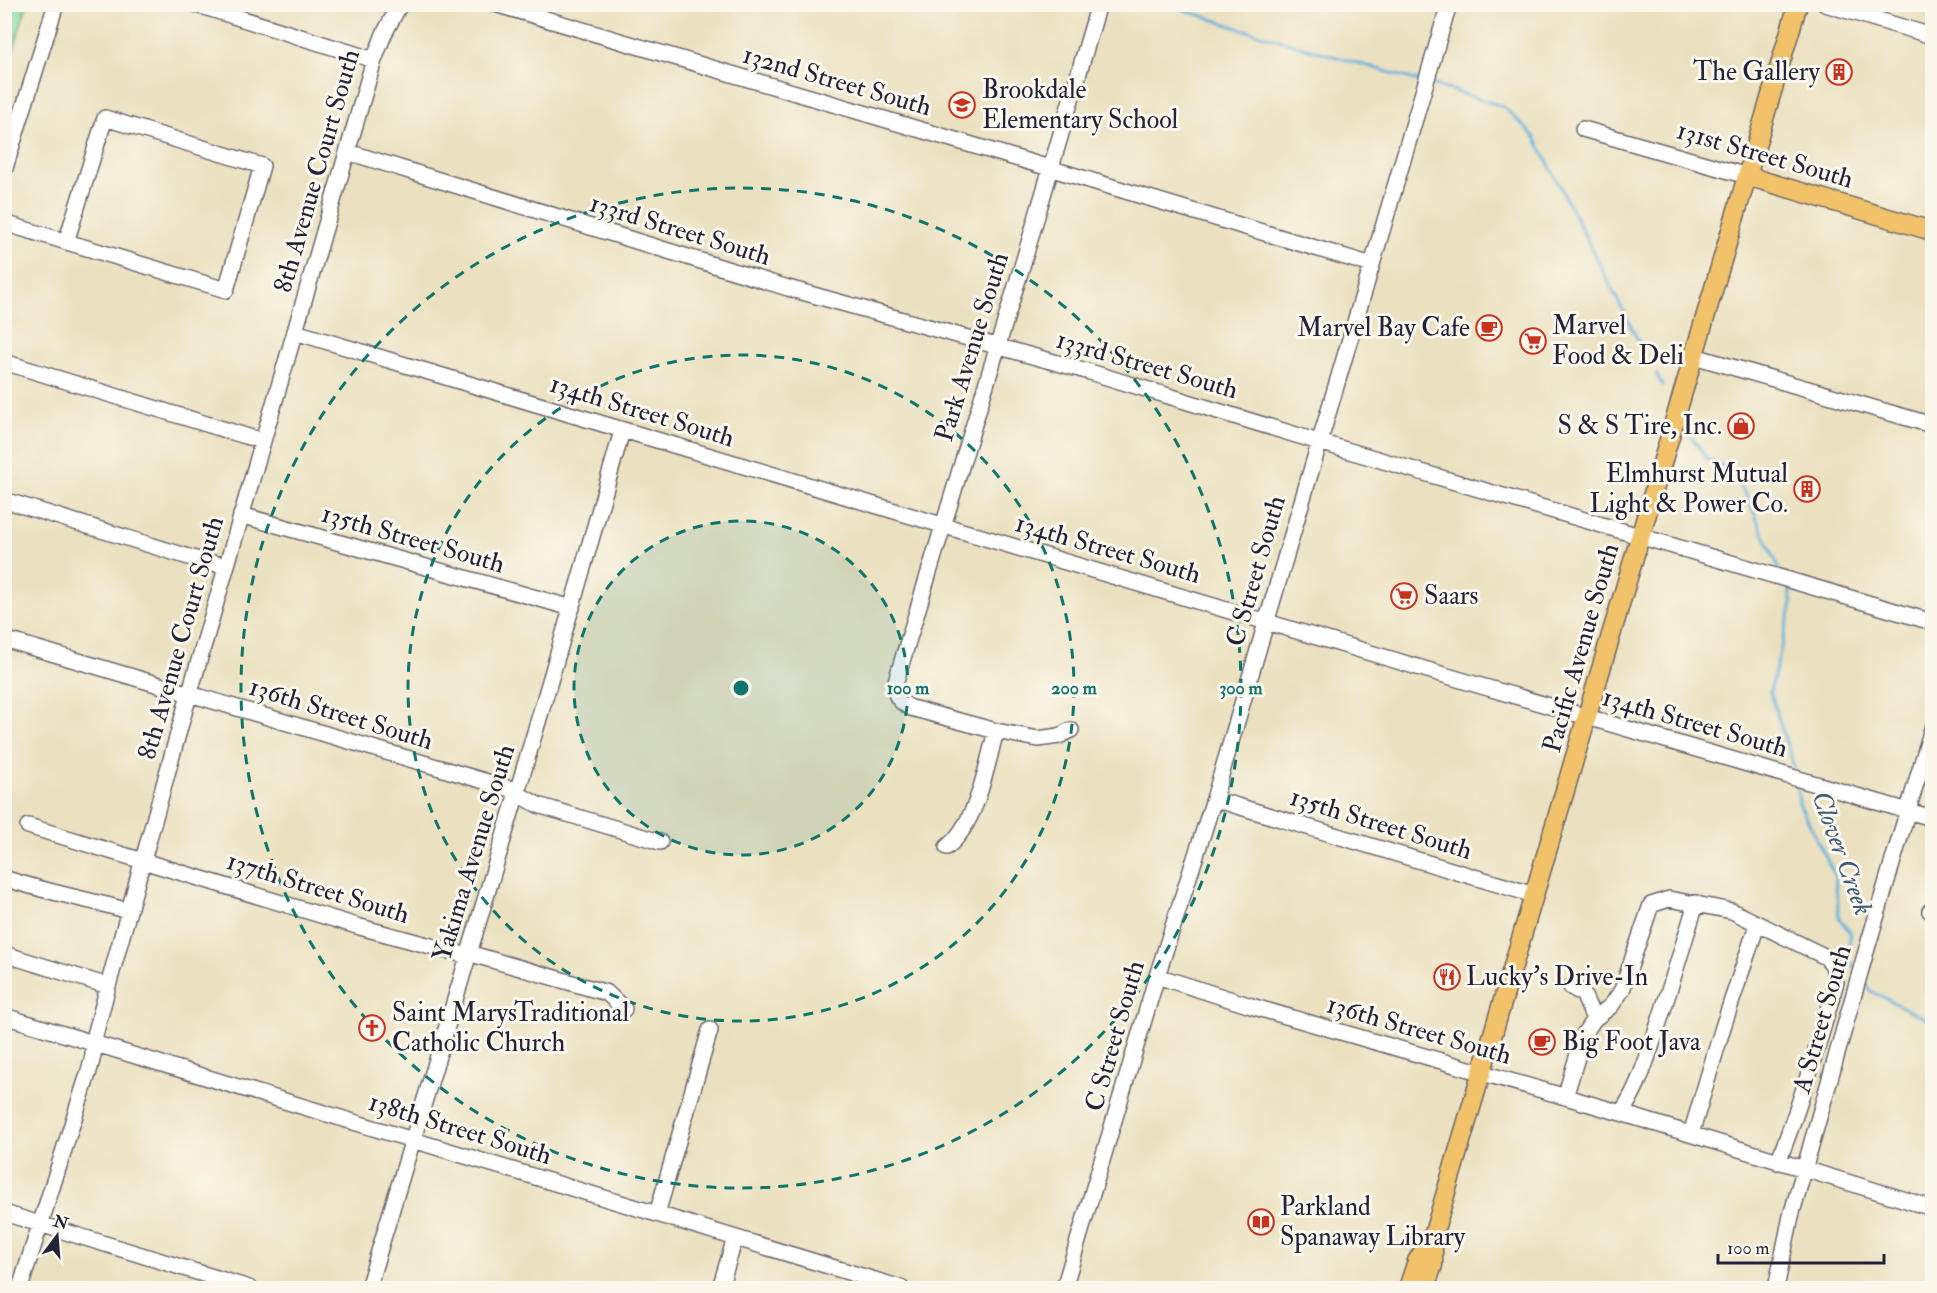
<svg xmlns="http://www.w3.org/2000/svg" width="1937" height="1293" font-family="'IM FELL Double Pica',serif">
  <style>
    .park { fill: #88dea2; stroke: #55806e; stroke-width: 1.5 }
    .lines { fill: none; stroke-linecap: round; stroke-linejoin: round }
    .stream { stroke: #62b1dc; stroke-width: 3 }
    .minor-casing { stroke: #68656a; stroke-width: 18 }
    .major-casing { stroke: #68656a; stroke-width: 21 }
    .minor { stroke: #fff; stroke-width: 15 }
    .major { stroke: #f2c26a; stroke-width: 18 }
    .ring { fill: none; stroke: #0f766e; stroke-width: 3; stroke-dasharray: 10 8 }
    .labels { text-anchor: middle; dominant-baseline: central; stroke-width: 6; stroke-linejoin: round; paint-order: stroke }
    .poi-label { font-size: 26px; fill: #22223b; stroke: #fbf7ec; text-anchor: start }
    .street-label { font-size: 26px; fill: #22223b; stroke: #fbf7ec }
    .water-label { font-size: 27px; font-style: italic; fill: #3c5b7b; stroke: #fbf7ec }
    .centre { fill: #0f766e; stroke: #fbf7ec; stroke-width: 3 }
    .ring-label { font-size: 18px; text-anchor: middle; font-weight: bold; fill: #0f766e; stroke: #fbf7ec; stroke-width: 6; stroke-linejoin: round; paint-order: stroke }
  </style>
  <rect width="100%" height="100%" fill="#fbf7ec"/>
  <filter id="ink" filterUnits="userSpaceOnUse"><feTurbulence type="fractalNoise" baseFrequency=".0167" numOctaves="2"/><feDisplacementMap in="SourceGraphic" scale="12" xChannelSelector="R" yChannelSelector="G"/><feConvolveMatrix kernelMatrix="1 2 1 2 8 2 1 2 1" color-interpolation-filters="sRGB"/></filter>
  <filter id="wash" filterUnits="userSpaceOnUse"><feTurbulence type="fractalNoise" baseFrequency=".008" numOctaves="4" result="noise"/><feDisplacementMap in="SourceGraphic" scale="24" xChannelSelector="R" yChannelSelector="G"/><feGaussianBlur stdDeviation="1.35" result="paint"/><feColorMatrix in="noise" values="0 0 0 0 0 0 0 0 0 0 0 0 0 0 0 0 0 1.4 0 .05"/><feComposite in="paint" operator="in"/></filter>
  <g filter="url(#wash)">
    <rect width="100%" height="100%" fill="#ebe1c0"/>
    <path class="park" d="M5,4L27,5L5,77L4,5Z"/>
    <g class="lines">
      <path class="stream" d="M1167,4L1235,27L1422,82
        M1432,84L1504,107L1535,137L1643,350
        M1656,374L1663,386
        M1691,436L1708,460L1730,469L1746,495L1779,568
        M1789,588L1792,604L1770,692L1794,767
        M1797,787L1799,803L1835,876L1839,918L1851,933L1847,958L1853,966
        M1866,984L1871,991L1932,1022"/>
    </g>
  </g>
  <g filter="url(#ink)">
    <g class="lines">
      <g class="minor-casing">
        <path id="minor" d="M195,4L374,60
          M495,4L1009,156L1372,265
          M1825,4L1932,36
          M1583,129L1747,176
          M348,152L788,288L1090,372L1319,442L1932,622
          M4,171L56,4
          M4,223L226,290L262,166L105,118L66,242
          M295,332L1471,683L1932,818
          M1694,356L1932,425
          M4,362L262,441
          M4,500L192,558L225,566
          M241,515L572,608
          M4,639L518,791L520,795L538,805L660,842
          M1071,730L1059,736L1038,739L996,731L911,708C898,701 894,696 896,681L1026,253L1099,4
          M1214,799L1534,895
          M28,826L360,927L468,956L475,955L607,993L624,1009
          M947,847C977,823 986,768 996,731
          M4,878C45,892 87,899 129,911
          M1930,911L1932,912
          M4,954L108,986
          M1157,976L1251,1006L1621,1113L1932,1208
          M1571,987L1583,994L1594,1019
          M4,1016L901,1288
          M1565,1097L1584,1034L1594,1019L1611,1006L1622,990L1651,905L1669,899L1732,911L1826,957L1833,965L1836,982C1819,1043 1801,1103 1778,1162
          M1621,1113C1637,1090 1644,1067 1653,1041C1668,995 1682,949 1696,903
          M1691,1134L1723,1027L1757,925
          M4,1213L249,1288
          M657,1214L710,1030
          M20,1288L89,1071L93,1056V1043L108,986L185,709L374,60L384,34L400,4
          M368,1288C454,1003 541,718 622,431
          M720,1288L735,1238
          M1064,1288L1157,976L1214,799L1449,4
          M1776,1288L1791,1216L1865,955L1932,729"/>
      </g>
      <g class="major-casing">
        <path id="major" d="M1747,176L1932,231
          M1408,1288L1417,1261L1433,1236
          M1425,1288L1433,1265V1236L1798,4"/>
      </g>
      <use href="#minor" class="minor"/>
      <use href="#major" class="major"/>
    </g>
  </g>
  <circle cx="741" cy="688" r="167" fill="#0f766e" fill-opacity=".12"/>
  <g class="ring">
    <circle cx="741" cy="688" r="167"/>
    <circle cx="741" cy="688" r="333"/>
    <circle cx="741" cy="688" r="500"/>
  </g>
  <defs>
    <g id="building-ring" transform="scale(1.35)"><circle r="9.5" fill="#fbf7ec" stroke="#c8321e" stroke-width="1.5"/><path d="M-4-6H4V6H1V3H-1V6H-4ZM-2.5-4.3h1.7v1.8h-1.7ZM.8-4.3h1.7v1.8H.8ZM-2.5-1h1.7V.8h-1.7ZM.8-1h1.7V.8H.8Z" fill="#c8321e"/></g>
    <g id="school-ring" transform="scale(1.35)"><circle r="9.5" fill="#fbf7ec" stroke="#c8321e" stroke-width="1.5"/><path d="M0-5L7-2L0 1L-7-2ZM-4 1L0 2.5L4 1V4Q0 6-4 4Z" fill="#c8321e"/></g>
    <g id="cafe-ring" transform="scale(1.35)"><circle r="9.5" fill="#fbf7ec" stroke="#c8321e" stroke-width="1.5"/><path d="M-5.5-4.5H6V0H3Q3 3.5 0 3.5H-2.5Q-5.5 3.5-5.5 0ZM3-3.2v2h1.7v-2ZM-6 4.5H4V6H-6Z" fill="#c8321e"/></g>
    <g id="supermarket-ring" transform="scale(1.35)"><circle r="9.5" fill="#fbf7ec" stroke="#c8321e" stroke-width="1.5"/><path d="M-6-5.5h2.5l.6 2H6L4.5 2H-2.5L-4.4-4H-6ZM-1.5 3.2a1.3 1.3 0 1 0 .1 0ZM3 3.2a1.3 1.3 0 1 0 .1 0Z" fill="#c8321e"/></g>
    <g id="shop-ring" transform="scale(1.35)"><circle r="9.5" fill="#fbf7ec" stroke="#c8321e" stroke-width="1.5"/><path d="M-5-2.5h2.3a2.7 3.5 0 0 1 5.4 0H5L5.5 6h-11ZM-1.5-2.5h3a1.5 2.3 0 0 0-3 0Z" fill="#c8321e"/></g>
    <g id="restaurant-ring" transform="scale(1.35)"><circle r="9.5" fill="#fbf7ec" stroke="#c8321e" stroke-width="1.5"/><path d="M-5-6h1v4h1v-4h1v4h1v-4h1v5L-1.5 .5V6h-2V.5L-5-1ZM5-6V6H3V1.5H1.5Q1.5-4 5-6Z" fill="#c8321e"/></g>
    <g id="church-ring" transform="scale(1.35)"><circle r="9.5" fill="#fbf7ec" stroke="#c8321e" stroke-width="1.5"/><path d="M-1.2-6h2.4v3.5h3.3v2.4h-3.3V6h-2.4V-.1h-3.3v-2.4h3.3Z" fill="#c8321e"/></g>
    <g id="library-ring" transform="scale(1.35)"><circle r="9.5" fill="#fbf7ec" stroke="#c8321e" stroke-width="1.5"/><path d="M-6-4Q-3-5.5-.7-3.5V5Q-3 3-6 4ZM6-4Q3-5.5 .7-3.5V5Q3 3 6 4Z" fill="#c8321e"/></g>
  </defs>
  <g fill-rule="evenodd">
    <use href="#building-ring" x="1839" y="72"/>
    <use href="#school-ring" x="962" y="105"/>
    <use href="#cafe-ring" x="1489" y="328"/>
    <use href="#supermarket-ring" x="1533" y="341"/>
    <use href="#shop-ring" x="1741" y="426"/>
    <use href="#building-ring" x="1807" y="489"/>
    <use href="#supermarket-ring" x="1404" y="596"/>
    <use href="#restaurant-ring" x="1447" y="977"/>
    <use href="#church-ring" x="372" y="1028"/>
    <use href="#cafe-ring" x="1542" y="1042"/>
    <use href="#library-ring" x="1261" y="1222"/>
  </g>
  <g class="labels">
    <g class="poi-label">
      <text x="1820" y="72" text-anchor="end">The Gallery</text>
      <text x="982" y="90">Brookdale<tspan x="982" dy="30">Elementary School</tspan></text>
      <text x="1552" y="326">Marvel<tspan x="1552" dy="30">Food &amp; Deli</tspan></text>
      <text x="1470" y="328" text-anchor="end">Marvel Bay Cafe</text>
      <text x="1722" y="426" text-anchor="end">S &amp; S Tire, Inc.</text>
      <text x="1788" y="474" text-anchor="end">Elmhurst Mutual<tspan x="1788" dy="30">Light &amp; Power Co.</tspan></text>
      <text x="1424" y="596">Saars</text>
      <text x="1466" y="977">Lucky's Drive-In</text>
      <text x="392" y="1013">Saint MarysTraditional<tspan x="392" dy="30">Catholic Church</tspan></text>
      <text x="1562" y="1042">Big Foot Java</text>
      <text x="1280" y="1207">Parkland<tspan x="1280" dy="30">Spanaway Library</tspan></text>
    </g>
    <g class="street-label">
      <text transform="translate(837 81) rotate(16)">132nd Street South</text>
      <text transform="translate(1765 155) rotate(16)">131st Street South</text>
      <text transform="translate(317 171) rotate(-74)">8th Avenue Court South</text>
      <text transform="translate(680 230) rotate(17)">133rd Street South</text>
      <text transform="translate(972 347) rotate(-73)">Park Avenue South</text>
      <text transform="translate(1147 365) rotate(16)">133rd Street South</text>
      <text transform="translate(642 411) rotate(17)">134th Street South</text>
      <text transform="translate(413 539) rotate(16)">135th Street South</text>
      <text transform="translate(1108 549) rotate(16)">134th Street South</text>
      <text transform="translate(1256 571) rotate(-74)">C Street South</text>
      <text transform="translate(181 638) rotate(-74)">8th Avenue Court South</text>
      <text transform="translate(1581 648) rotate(-74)">Pacific Avenue South</text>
      <text transform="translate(341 714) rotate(17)">136th Street South</text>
      <text transform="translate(1695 723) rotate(16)">134th Street South</text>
      <text transform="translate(1381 824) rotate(17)">135th Street South</text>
      <text transform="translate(474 853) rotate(-73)">Yakima Avenue South</text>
      <text transform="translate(318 888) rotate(17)">137th Street South</text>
      <text transform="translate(1822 1019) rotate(-74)">A Street South</text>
      <text transform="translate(1419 1030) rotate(16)">136th Street South</text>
      <text transform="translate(1115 1036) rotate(-74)">C Street South</text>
      <text transform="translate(460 1129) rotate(17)">138th Street South</text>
    </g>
    <g class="water-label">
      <text transform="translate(1842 853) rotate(70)">Clover Creek</text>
    </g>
  </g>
  <circle cx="741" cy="688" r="9" class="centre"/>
  <g class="ring-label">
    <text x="908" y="694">100 m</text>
    <text x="1074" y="694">200 m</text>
    <text x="1241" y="694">300 m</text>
  </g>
  <rect width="1937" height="1293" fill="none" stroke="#fbf7ec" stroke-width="24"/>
  <g transform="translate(57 1236) rotate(16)" stroke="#fbf7ec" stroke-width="4.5" paint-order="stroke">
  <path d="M0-4.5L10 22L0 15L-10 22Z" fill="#22223b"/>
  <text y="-9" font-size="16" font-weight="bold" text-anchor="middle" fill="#22223b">N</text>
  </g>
  <path d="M1718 1254v9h166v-9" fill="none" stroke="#22223b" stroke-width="3"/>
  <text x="1727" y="1254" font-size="18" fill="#22223b" stroke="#fbf7ec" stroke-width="4.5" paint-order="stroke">100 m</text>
</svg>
